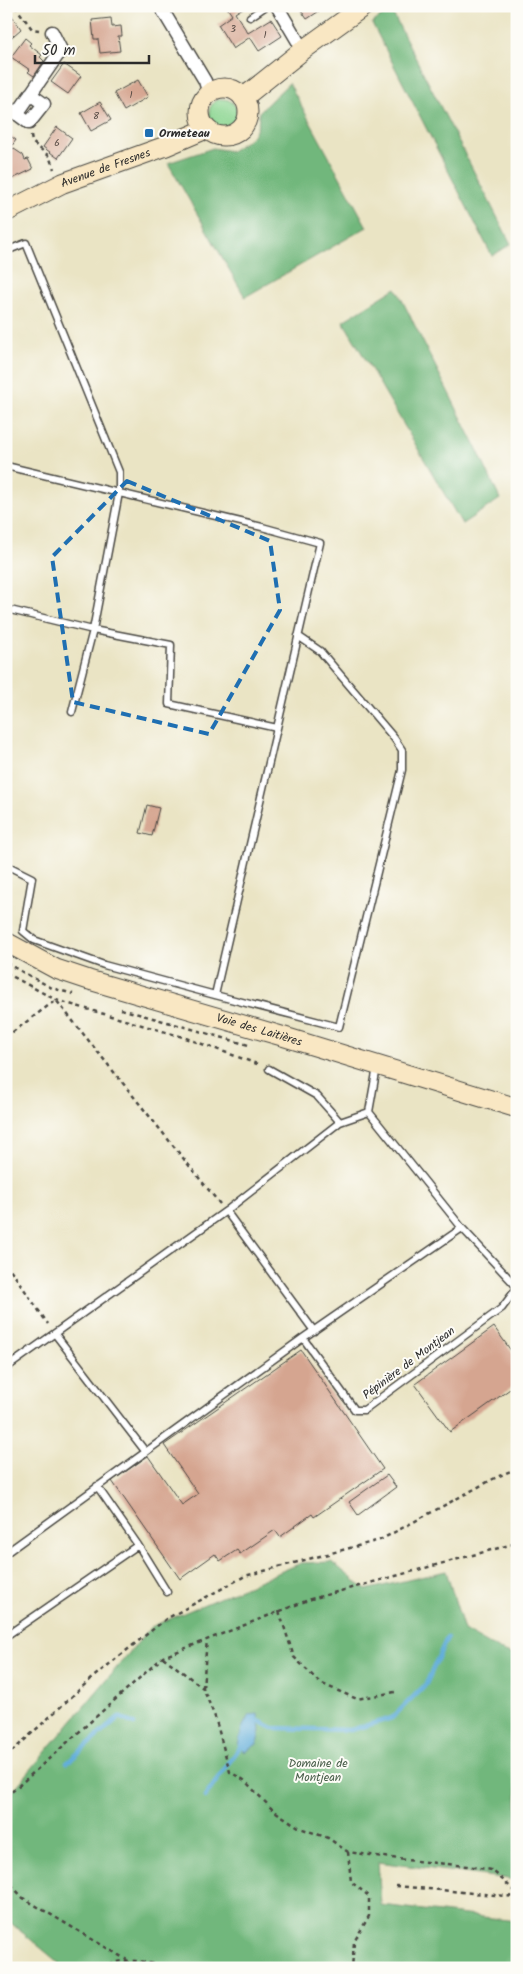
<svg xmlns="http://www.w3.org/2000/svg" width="523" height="1974" font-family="Kalam,sans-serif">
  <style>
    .green { fill: #8cd692; stroke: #5c805e }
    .forest { fill: #71b77c; stroke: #4e7154 }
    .water { fill: #61adda; stroke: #466c82 }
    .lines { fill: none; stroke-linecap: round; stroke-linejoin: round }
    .stream { stroke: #61adda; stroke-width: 4.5 }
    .building { fill: #d5a590 }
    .lane-casing { stroke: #484742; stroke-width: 9 }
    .street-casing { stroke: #484742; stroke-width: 15 }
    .secondary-casing { stroke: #484742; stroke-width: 21 }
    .path { stroke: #484742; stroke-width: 2.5; stroke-dasharray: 4 4; stroke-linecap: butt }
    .lane { stroke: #fff; stroke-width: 6 }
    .street { stroke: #fff; stroke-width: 12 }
    .secondary { stroke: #f9e7c3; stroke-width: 19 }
    .marked { fill: none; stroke: #1f6fb2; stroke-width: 4; stroke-dasharray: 10 6; stroke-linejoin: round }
    .poi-dot { fill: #1f6fb2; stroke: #fdfcf7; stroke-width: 2 }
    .labels { text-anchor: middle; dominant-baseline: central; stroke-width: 4; stroke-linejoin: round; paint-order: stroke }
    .number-label { font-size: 10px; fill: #564a44 }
    .poi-label { font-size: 12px; font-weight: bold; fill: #2b2b2b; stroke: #fdfcf7; text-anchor: start }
    .street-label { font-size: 12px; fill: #2b2b2b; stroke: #fdfcf7 }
    .park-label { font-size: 12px; fill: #485e4a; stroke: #fdfcf7 }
  </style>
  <rect width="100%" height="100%" fill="#fdfcf7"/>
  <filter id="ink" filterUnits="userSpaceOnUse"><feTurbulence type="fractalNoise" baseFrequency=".02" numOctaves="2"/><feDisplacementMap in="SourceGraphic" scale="10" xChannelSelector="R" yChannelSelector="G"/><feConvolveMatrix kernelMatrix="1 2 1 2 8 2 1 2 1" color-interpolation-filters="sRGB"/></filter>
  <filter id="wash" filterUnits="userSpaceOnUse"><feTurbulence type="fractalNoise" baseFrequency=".0096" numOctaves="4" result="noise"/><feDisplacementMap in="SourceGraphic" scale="20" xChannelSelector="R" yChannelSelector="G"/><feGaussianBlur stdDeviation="1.12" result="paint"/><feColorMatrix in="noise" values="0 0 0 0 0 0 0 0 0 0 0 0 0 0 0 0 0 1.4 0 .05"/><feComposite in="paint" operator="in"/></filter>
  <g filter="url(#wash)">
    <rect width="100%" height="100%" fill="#eae4c4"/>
    <path class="green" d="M209 113a14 14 0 1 1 28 0a14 14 0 1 1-28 0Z"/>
    <path class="forest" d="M391,10L511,244L492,256L372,23Z
      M289,83L367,227L245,297L168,163L213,148L231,151C250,138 259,137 259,112Z
      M396,288L477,449L500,499L462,524L343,321Z
      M332,1562L366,1590L446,1571L464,1630L499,1650L517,1656V1880L378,1862L381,1905L517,1921V1968H53L59,1963L6,1919V1799L151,1627L301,1563Z"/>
    <path class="water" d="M258,1714L260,1731L257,1744L245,1752L238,1745L242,1728L249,1715Z"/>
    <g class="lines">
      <path class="stream" d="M259,1721L273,1728L351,1730L392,1718L426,1684L447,1638
        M67,1763L119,1717L134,1724
        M205,1797L240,1747"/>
    </g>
    <g id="blocks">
      <path class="building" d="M226,6H246L235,13L248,33L271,19L282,36L259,51L250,37L233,49L218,25L232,15Z
        M298,6H327L307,19Z
        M8,10L21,29L6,42V11Z
        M111,18L112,27L121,26L122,36H118L120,51L100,53L98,39H94L92,20Z
        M25,38L31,43L29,45L42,55L40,57L44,61L34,76L28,72L30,70L11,57Z
        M64,64L81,76L68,94L51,82Z
        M138,80L148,97L124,111L114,93Z
        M100,102L111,120L91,131L81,113Z
        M57,127L72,138L58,158L43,147Z
        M6,133L16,140L11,147L23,155L25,160L28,159L33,169L12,179L6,169Z
        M147,805L159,808L152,836L140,833Z
        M494,1327L517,1359V1384L450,1432L415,1384Z
        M301,1350L383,1469L314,1517L312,1514L280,1537L275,1530L240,1554L237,1550L220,1561L215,1554L180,1579L112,1481L148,1456L182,1505L198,1494L164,1445Z
        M387,1475L396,1487L358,1515L349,1502Z"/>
    </g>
  </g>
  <g filter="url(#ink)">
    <use href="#blocks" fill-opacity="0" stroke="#484742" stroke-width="1"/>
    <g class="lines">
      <g class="lane-casing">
        <path id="lane" d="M250,17L266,6
          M6,251L26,243L119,472V493L93,630L72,712
          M6,466L262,527L320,543L215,995L104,965L34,940L23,931L32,878L6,865
          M6,609L93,630L171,645L169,704L277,728
          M215,995L339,1027L402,770V750L394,738L320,651L298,636
          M269,1069L317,1096L340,1122
          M226,1211L314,1331
          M462,1228L517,1287
          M55,1334L145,1451
          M303,1338L355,1410H364L502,1308L517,1288
          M6,1368L226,1211L340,1122L369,1112
          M97,1486L138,1545L167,1592
          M6,1553L303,1338L462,1228L369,1112L377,1067
          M6,1636L138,1545"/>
      </g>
      <g class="street-casing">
        <path id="street" d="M160,6L205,81L209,94
          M277,6L303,50
          M6,106L17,114L61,50L52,32
          M17,114L29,123L44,104L30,94"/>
      </g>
      <g class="secondary-casing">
        <g id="secondary">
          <circle cx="224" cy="112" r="24"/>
          <path d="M243,98L303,50L364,6"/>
          <path id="s1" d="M6,212L63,183L166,146L206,129"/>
          <path id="s2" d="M6,942L56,969L89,980L285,1037L517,1108"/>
        </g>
      </g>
      <path class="path" d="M15,6L32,29L39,30
        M31,136L32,142L49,156L54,169
        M6,963L52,988L73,994
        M6,973L56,1000L183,1037L260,1065
        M121,1009L252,1046
        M6,1037L56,1000L220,1204
        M6,1263L48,1324
        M279,1611L294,1657L320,1683L357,1699L395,1692
        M163,1657L203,1688L215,1717L230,1772L244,1780L273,1810L300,1828L328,1838L348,1852L406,1860L467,1866L492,1870L517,1893
        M203,1688L207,1639
        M6,1757L92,1678L166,1619L245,1576L380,1540L495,1478L517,1468
        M6,1797L163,1657L311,1599L517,1543
        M348,1852L351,1882L369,1896V1916L354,1942L352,1968
        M6,1879L23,1898L127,1960
        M396,1886L517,1897
        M102,1968C121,1956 146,1961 166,1968"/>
      <use href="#lane" class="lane"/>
      <use href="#street" class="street"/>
      <use href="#secondary" class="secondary"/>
    </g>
  </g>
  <path class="marked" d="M127,481L270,541L280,610L209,734L73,702L52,557Z"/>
  <rect class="poi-dot" x="144" y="128" width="10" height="10" rx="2.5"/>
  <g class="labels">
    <g class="number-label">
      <text x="233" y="29">3</text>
      <text x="265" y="35">1</text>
      <text x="131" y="95">1</text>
      <text x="96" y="116">8</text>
      <text x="57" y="143">6</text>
    </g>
    <g class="poi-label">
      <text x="159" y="133">Ormeteau</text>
    </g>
    <g class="street-label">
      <text stroke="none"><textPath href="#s1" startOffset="109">Avenue de Fresnes</textPath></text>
      <text stroke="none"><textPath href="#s2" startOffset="269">Voie des Laitières</textPath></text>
      <text transform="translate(409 1363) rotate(-37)">Pépinière de Montjean</text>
    </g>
    <g class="park-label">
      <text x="318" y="1763">Domaine de<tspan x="318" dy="14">Montjean</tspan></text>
    </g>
  </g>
  <rect width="523" height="1974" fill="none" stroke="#fdfcf7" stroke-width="25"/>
  <path d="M35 55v8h114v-8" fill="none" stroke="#2b2b2b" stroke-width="2.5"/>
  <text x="42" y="55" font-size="15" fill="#2b2b2b" stroke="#fdfcf7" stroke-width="4" paint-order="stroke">50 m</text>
</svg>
